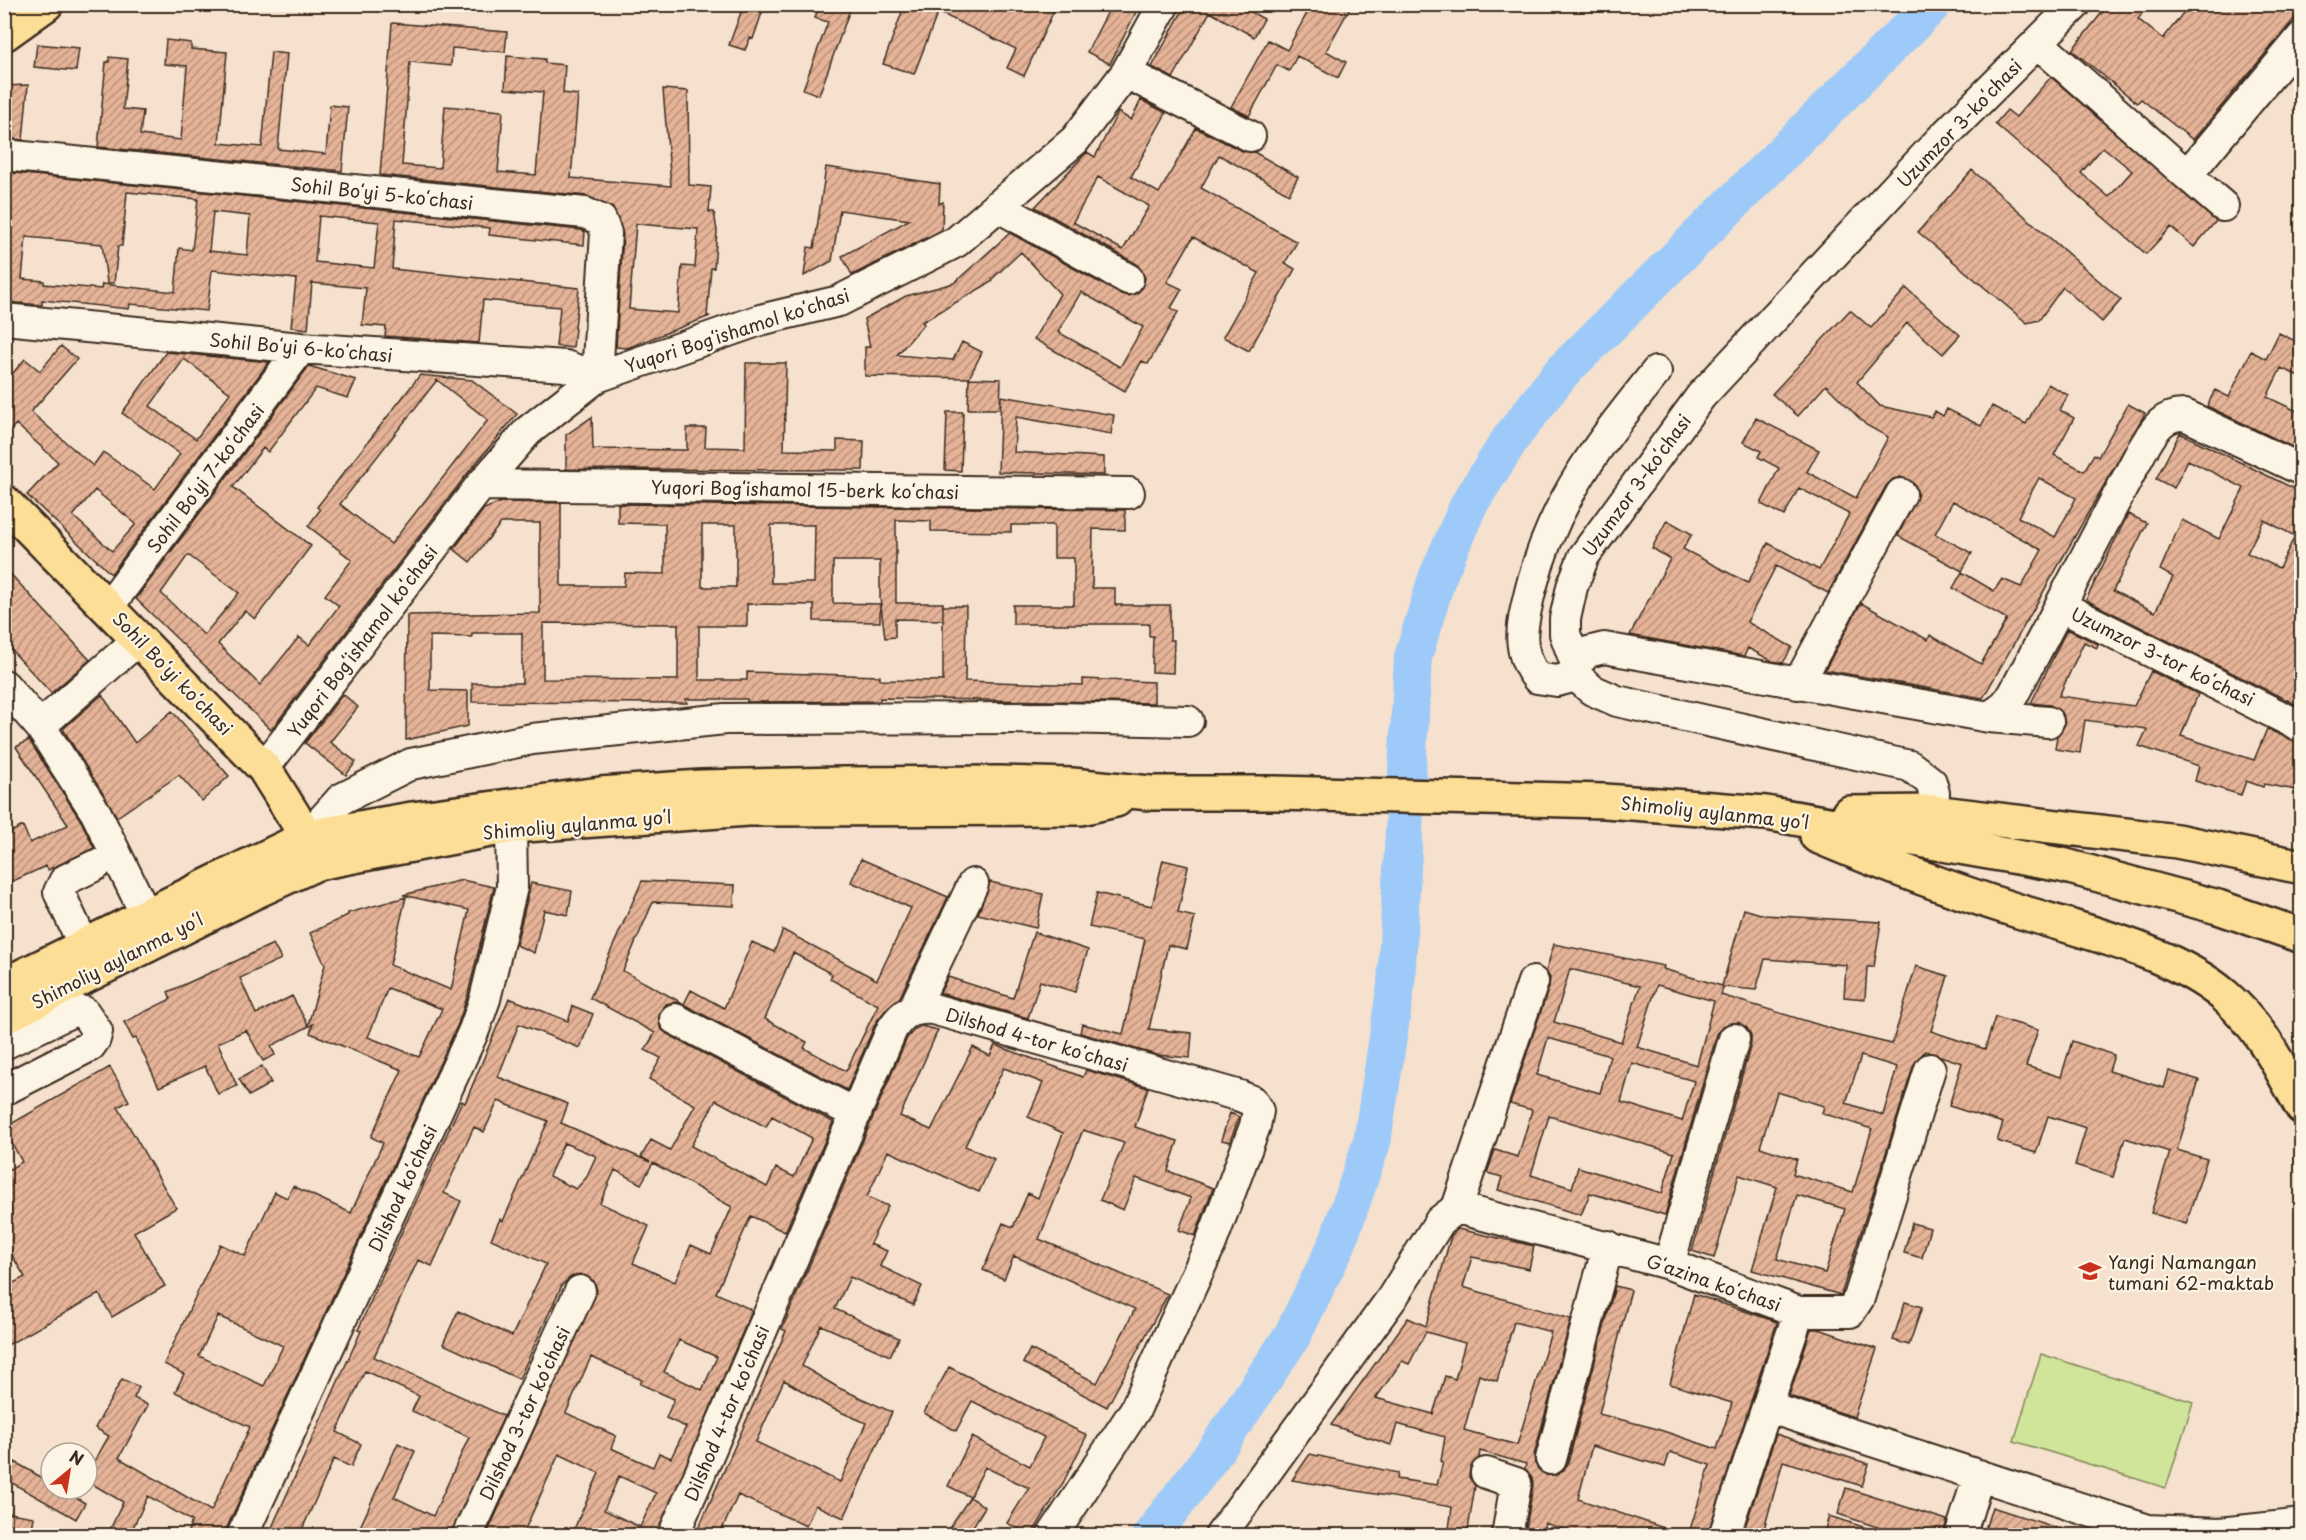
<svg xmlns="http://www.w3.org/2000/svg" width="2306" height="1540" font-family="'Playpen Sans',sans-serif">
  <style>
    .grass { fill: #d0e599; stroke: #86885c; stroke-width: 1.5 }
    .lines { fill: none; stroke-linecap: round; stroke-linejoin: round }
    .river { stroke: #9dcaf8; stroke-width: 38 }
    .building { fill: url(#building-hatch); stroke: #3b2a1e; stroke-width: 1.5; fill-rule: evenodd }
    .minor-casing { stroke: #3b2a1e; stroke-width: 34 }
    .major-casing { stroke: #3b2a1e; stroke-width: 38 }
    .minor { stroke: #fcf5e5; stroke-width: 30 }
    .major { stroke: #fcde96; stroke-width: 33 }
    .labels { text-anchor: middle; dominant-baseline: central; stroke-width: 4.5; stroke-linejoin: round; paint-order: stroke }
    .street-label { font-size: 18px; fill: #3b2a1e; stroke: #fcf5e5 }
    .poi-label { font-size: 18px; fill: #3b2a1e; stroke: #fcf5e5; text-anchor: start }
  </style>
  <defs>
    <pattern id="building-hatch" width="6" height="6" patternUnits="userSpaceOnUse" patternTransform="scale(1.5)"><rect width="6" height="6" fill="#e5b397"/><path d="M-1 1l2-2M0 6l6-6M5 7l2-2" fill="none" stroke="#bb927b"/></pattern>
  </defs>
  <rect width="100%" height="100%" fill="#f5e1ce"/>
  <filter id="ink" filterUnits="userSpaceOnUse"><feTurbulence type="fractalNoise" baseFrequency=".0167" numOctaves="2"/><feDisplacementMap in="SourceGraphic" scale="12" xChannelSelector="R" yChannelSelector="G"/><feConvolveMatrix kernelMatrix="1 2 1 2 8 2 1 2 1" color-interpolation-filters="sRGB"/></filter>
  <g filter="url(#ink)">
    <path class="grass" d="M2041,1354L2193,1402L2166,1488L2014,1441Z"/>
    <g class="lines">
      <path class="river" d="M1151,1536L1216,1450L1292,1336L1337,1244L1372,1142L1396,985L1413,657L1437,578L1469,504L1511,438L1561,373L1933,4"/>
    </g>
    <path class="building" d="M744,4H765L753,39L750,38L745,50L729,45Z
      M820,4H852L819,95L803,89L828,22L815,18Z
      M905,4H1057L1024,76L1007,68L1016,49L938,12L914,74L883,64Z
      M1112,4H1140L1110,64L1087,52Z
      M1186,4H1237L1264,19L1254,37L1210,12L1173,78L1152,67Z
      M1312,4H1352L1326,51L1346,62L1338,78L1297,56L1289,71L1277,65L1249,116L1231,107L1268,40L1287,50Z
      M2109,4H2149L2138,19L2163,39L2190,4H2301V11L2193,140L2141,99L2137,103L2072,50Z
      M392,23L507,32L505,52L452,48L451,66L410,62L402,165L440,168L445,106L503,111L498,172L536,175L543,92L505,89L507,56L545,59V63L565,65L563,93L578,95L571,178L671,186L663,89L688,91L689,185L711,187L709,212H714L717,231L714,268H711L707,316H710L627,348L616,347L623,234L613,208L587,196L380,175ZM636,224L698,229L695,267L682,266L678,313L629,309Z
      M166,40L191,43V49L227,52L219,143L262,147L271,52L287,54L278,149L326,154L330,105L348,107L342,171L98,147L106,62H109V57L128,59L123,109L143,111L140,135L181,140L187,66L164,64Z
      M37,44L79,48L76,71L34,67Z
      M2051,77L2216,221L2194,247L2171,227L2146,254L1995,124L2007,110L2016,117ZM2103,147L2132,171L2109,197L2081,173Z
      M28,85L23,140L4,138V86Z
      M1141,100L1166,113L1131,177L1159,193L1196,128L1242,151L1254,152L1298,177L1289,194L1219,155L1201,188L1297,242L1285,263L1295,269L1249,351L1223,337L1259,273L1193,237L1167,282L1182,289L1171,308L1178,312L1148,364L1142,361L1125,391L1034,339L1060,294L1021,252L992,279L993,281L922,322L924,324L897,355L953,360L962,342L982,352L969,378L865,376V347H870L864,319L906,296L954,283L1010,233L1120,294L1129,296L1137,293L1143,287L1145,278L1137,264L1035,207L1087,152L1095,157L1118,112L1131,120ZM1098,177L1149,206L1123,250L1073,222ZM1081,292L1143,327L1120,367L1058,332Z
      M826,167L940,184L939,204L943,202L942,230L852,275L842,256L909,220L840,210L832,261L804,276L808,247L814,248Z
      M1972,170L2121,300L2102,322L2063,287L2039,320L2027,323L1918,232Z
      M4,172L581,230L585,232L584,245L489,235L490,228L396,219L392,269L579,288L573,348L556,346L560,307L483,300L479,343L385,336L386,327L362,325L366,288L312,283L308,329L291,327L296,279L212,270L207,311L130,304L129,309L42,300V305L4,302ZM127,192L198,199L192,250L179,248L175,292L102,284L101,289L44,284V281L22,279L26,237L102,244L107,283H114L118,246H122ZM213,212L250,216L247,255L209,251ZM319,216L379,222L374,268L315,262Z
      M1906,288L1960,335L1943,354L1907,323L1857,382L1880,406L1931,417L1935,411L1943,416L1947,409L1981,426L1992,406L2026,424L2048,384L2068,395L2060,410L2074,418L2054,455L2084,471L2094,454L2098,457L2128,404L2145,413L1983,698L1825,670L1861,603L1928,640L1930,635L1981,664L2007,619L1953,588L1962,572L1994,591L2002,579L2021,587L2042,550L1953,501L1935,534L1972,553L1962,571L1898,536L1918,494L1915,485L1901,477L1893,479L1886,486L1828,593L1776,566L1747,622L1792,647L1783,663L1772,661L1748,648L1744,656L1630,635L1670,559L1652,548L1667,520L1692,534L1683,549L1748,583L1768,543L1819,570L1849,514L1799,488L1784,516L1761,504L1779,468L1758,457L1761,451L1743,442L1756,418L1819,450L1807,472L1856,498L1888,437L1866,425L1826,385L1798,416L1772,394L1850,310L1871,328ZM2039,478L2076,498L2055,537L2018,517Z
      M2279,333L2301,344V377L2281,368L2267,397L2301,413V451L2207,406L2215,390L2229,397L2251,351L2266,359Z
      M61,346L77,359L31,412L93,466L103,452L155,489L180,454L122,413L166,352L269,362L111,574L27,495L58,462L16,424L4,437V383L25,359L40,371ZM184,359L230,393L196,439L150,406ZM95,490L136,524L112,551L73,516Z
      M746,363H786L784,450L837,451V440L864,441L863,470L566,469V435L592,417L593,449L687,450V428H706L705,447L745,448Z
      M309,366L356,380L348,398L316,388L268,452L263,448L233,487L311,546L255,619L245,611L218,644L260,685L299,637L309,645L339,606L325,595L352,560L308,526L320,510L317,507L420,375L472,380L517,414L467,474L271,730L136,599ZM437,380L488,420L391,544L340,504ZM188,555L239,593L204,635L161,593Z
      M969,378L1001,379L1000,409H968Z
      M1001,396L1114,415L1111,434L1016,417L1014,452L1104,457V475L998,472Z
      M947,412H963L961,471L945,470Z
      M2180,433L2301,492V707L2086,600L2128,514L2147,523L2113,591L2155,612L2173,577L2160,570L2182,520L2219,539L2244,488L2188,460L2174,488L2156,479ZM2264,520L2295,536L2279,568L2247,553Z
      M501,502L561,503V586H624L625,573L665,574V524L618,523V504L1125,510V530L1093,529L1092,588H1115V605H1170V640H1174L1173,673L1152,672L1153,636H1149V624H1013V605H1074V558H1054V525H1011V532L931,531V521L896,520V603H943V620L895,619V637L885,638L880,598V561H833V603L880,604V622L814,621V605L747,604V626H699V680H747V672L880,676V680L943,681V606H966L965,681L1083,685V679L1154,682V703L880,698V701L747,702V699H686L687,703L472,702V683H522V633H472V637L430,636V690L468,691V726L406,740L407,615L540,613V523H501L470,562L454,549L484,509ZM702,525H736V587H702ZM771,525H815L814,583H771ZM543,623L678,624V680L543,679Z
      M4,567L90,660L51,693L4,642Z
      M2067,629L2098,644L2097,648L2084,642L2059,696L2134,706L2151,671L2198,694L2181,736L2254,760L2267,729L2301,744V791L2264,784L2263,787L2246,781L2241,795L2195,781L2199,766L2139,746L2147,729L2085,720L2080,753L2055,749L2057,736L2065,724L2063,714L2050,705L2031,703Z
      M343,694L358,707L330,742L356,762L346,775L305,743Z
      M102,695L135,743L172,711L229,776L202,801L179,775L117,817L63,729Z
      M29,740L81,821L94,848L48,870L46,866L4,885V835L23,826L30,843L68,825L16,747Z
      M861,859L948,897L900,997L888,1007L876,1022L847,1090L683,1004L675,1002L666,1004L660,1012V1028L667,1034L833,1122L785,1232L751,1216L716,1293L752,1310L656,1536H571L599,1473L559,1454L522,1536H486L597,1290L594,1281L579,1274L571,1277L562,1285L519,1379L443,1344L458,1311L512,1336L546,1264L491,1239L500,1219L503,1221L548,1121L498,1101L484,1132L474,1127L444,1193L461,1201L432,1266L418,1260L374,1357L504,1416L450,1536H356L398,1443L415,1451L394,1497L433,1516L469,1437L412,1411L419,1396L365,1371L337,1432L361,1444L351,1467L334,1459L299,1536H268L361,1331L358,1330L394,1249L462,1101L465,1103L509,998L568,1021L573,1006L593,1014L580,1048L519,1024L498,1077L568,1104L561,1123L650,1162L641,1157L651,1140L670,1150L695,1105L649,1079L661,1058L645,1050L655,1033L590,998L642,881L735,885L734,906L653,902L623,971L684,1004L691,990L724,1008L752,942L774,952L783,930L877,980L911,908L851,882ZM793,953L832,974L830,979L878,1005L846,1071L804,1048L807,1042L765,1019ZM716,1100L766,1127L772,1116L812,1138L794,1177L776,1168L767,1187L691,1146ZM564,1143L596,1156L586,1178L576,1189L549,1176ZM653,1163L732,1207L711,1254L691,1245L675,1282L633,1263L649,1226L600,1203L615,1170L641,1184ZM679,1340L717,1357L702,1390L664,1372ZM591,1357L642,1380L640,1384L674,1399L666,1418L686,1427L671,1458L659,1453L653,1467L611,1448L616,1436L566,1413ZM619,1476L656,1493L640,1527L604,1510Z
      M1163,860L1188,866L1178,913L1195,917L1187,949L1168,945L1149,1029L1192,1033L1190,1058L1157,1055L1080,1033L1082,1024L1123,1034L1145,939L1089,927L1097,893L1152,906Z
      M462,880L494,887L468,994L458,1024L223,1536H186L192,1521L148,1496L129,1536H107L123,1502L87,1481V1474L109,1436L95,1428L122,1379L139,1387L134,1398L148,1405L119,1458L211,1511L250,1427L175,1392L184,1374L164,1364L220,1244L245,1256L275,1192L287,1198L293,1186L351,1213L383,1143L371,1137L402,1070L310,1033L313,1024L271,1046L275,1055L263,1061L246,1030L218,1043L237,1086L218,1094L205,1066L159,1087L136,1038L133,1039L124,1022L171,999L168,992L273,944L281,959L240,978L256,1014L292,996L308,1025L325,965L310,933L348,915V913L406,897L390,965L451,990L469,910L403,895ZM388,988L442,1009L419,1057L368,1037ZM218,1316L283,1346L264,1386L199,1356Z
      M990,882L1043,894L1036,928L978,914Z
      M531,883L572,891L568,915L544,910L534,953L516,945Z
      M1744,909L1764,915L1881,922L1874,967H1867L1865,999L1844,997L1846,965L1765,959L1756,990L1723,987L1721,995L1846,1033L1892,1044L1916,966L1948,976L1931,1031L1985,1049L1995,1017L2038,1030L2026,1066L2061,1077L2072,1041L2114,1055L2109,1071L2164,1088L2169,1071L2199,1080L2177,1150L2207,1159L2186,1224L2151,1213L2170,1152L2125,1138L2113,1177L2075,1165L2086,1128L2048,1116L2036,1153L1997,1141L2003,1123L1949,1106L1962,1063L1925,1051L1914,1064L1841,1295L1752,1270L1777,1187L1739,1175L1714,1258L1692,1251L1751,1044V1035L1747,1028L1738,1022L1723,1026L1717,1034L1665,1215L1590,1193L1581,1215L1498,1190L1502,1177L1487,1173L1495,1150L1518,1157L1532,1110L1510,1104L1549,987L1550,978L1546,971L1554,944L1664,966L1663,969L1722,986ZM1570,969L1640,986L1621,1042L1554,1022ZM1657,985L1714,1001L1697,1065L1637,1047ZM1548,1038L1610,1056L1600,1093L1537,1075ZM1861,1056L1897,1067L1883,1115L1846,1103ZM1632,1063L1694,1081L1682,1121L1621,1102ZM1777,1092L1824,1106L1822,1113L1872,1129L1853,1192L1793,1174L1797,1159L1760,1147ZM1549,1116L1674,1153L1662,1193L1578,1167L1572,1188L1531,1175ZM1797,1195L1845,1209L1825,1273L1777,1259Z
      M1034,932L1088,950L1075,992L1040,981L1028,1018L940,993L948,977L1013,998Z
      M921,1026L938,1030L900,1116L931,1130L973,1047L990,1056L995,1045L1083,1077L1086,1070L1148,1088L1135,1127L1178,1141L1168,1171L1213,1188L1195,1236L1179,1230L1191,1198L1136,1178L1123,1210L1100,1200L1124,1143L1083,1130L1039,1239L1168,1294L1107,1407L1023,1363L1030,1349L1097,1383L1135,1309L1014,1256L1004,1279L983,1270L1003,1223L1013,1227L1028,1193L1038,1198L1063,1133L1028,1117L1043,1083L1004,1068L965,1146L994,1159L979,1192L888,1151L867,1197L888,1206L870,1244L887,1251L880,1266L922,1286L913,1305L850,1277L835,1309L899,1338L890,1356L821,1325L802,1366L839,1388L892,1412L844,1518L815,1505L806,1526L738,1495L719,1536H695L786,1331L782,1329L907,1038L915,1029ZM784,1380L829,1407L866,1423L840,1482L756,1442Z
      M262,1066L271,1083L249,1096L239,1079Z
      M110,1067L129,1101L118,1107L176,1208L134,1232L165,1286L112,1317L99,1294L4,1347V1288L25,1277L4,1242V1172L22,1162L4,1128Z
      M1230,1113L1239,1117L1230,1142L1221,1140Z
      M1912,1223L1930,1228L1922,1258L1904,1253Z
      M1458,1229L1534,1246L1529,1269L1472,1257L1463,1287L1571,1319L1534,1455L1535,1464L1546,1475H1556L1564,1471L1568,1463L1615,1286L1631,1290L1599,1414L1654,1428L1717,1449L1732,1403L1670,1384L1694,1294L1777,1322L1707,1536H1688L1710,1465L1670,1452L1665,1467L1592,1446L1578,1499L1676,1532V1536H1581L1545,1523L1542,1536H1525L1533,1485L1532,1477L1525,1469L1526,1464L1480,1451L1479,1458L1470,1468L1469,1477L1475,1486L1467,1536H1448L1452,1507L1292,1480L1310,1454L1398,1473L1397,1479L1437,1485L1443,1462L1441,1461L1445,1437L1397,1424L1391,1445L1331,1425L1408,1318L1426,1326L1451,1236ZM1514,1322L1551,1332L1517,1445L1464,1430L1479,1375L1497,1381ZM1426,1332L1465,1343L1455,1379L1445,1376L1433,1414L1376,1398L1402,1361L1409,1364Z
      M1905,1302L1922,1307L1909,1345L1893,1340Z
      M1811,1329H1819L1877,1349L1854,1417L1789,1396Z
      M949,1367L1087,1435L1063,1483L1031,1536L1007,1523L1029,1488L985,1467L970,1497L948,1486L972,1437L1030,1466L1044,1437L972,1401L956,1431L924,1413Z
      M1776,1434L1869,1464L1862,1486L1783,1461L1762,1536H1742Z
      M15,1462L51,1483V1489H62L85,1503L76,1519L5,1479Z
      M1846,1488L1947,1520L1943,1536H1904L1838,1514Z
      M970,1497L985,1507L967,1536H944Z
      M1992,1507L2070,1532L2069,1536H1983Z
      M4,1512L34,1517L31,1535L4,1531Z
      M1829,1516L1879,1532L1878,1536H1823Z"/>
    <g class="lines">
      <g class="minor-casing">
        <path id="minor" d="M2076,4L1941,139L1701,396L1584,556L1572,587L1565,619V634L1576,664L1588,652L1604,648L1989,717L2001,709L2013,695L2141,452C2153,433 2160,414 2185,415L2302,470
          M2038,43L2187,175L2302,37
          M1126,73L1250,136
          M4,155L585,213L601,220L606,233L597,377L565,366L301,348L4,319
          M2187,175L2223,206
          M997,206L1128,279
          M481,485L1129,493
          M2060,606L2302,727
          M108,607L301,348
          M1576,664V676L1592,690L1617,701L1910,766L1931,782L1934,793L1932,812
          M1576,676L1557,681L1537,678C1515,649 1522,625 1530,592C1552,502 1600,442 1656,372
          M1798,684L1901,494
          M4,685L40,726L96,813L146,915
          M1989,717L2048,722
          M40,726L139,639
          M264,768L481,485L528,431L597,377L760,320L839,301L956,242L1075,140L1126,73L1164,4
          M307,837L341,799L411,764L532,739L725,719L1058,718L1188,721
          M84,946L59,892L65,880L96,865
          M914,1008L973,884
          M675,1019L856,1114
          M4,1044L75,1010L84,1012L97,1031L95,1039L90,1046L4,1090
          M1457,1208L1533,982
          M1669,1264L1734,1039
          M1799,1312H1850L1859,1298L1930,1069
          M1551,1459L1608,1246
          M1486,1473L1516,1483L1507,1536
          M242,1536L474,1030L485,999L512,887L511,826
          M467,1536L580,1291
          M673,1536L892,1029C904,1011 912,1008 933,1009L1240,1096L1252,1101L1258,1111L1255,1126L1211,1243L1135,1410L1052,1536
          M1220,1536L1392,1298L1440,1221L1457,1208L1669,1264L1799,1312L1767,1407L2148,1530L2220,1533L2302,1524
          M1724,1536L1767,1407
          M1960,1536L1979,1475"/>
      </g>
      <g class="major-casing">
        <path id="major" d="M4,34L46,4
          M4,502L264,768L307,837L315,858
          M1849,813L1932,812L2177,841L2302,867
          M1817,836C1881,863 1946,888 2012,909C2078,930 2173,951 2225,996C2263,1029 2278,1064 2302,1107
          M4,985L307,837L412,819L600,794L701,787L842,784L1000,783L1072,785L1150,793H1276L1605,801L1766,813L2062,865L2218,907L2302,936
          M4,1017L252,893L317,863L511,826L748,809L1081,808L1116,800"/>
      </g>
      <use href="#minor" class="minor"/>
      <use href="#major" class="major"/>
    </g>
  </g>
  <defs>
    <g id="school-bare" transform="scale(1.8)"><path d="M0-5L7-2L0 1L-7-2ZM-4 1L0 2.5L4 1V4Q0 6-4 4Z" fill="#c8321e" stroke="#fcf5e5" stroke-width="2.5" paint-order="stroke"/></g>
  </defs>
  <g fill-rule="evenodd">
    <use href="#school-bare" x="2090" y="1271"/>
  </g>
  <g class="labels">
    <g class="street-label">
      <text transform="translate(1959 123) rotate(-46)">Uzumzor 3-koʻchasi</text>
      <text transform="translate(382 193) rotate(6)">Sohil Boʻyi 5-koʻchasi</text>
      <text transform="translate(737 330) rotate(-18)">Yuqori Bogʻishamol koʻchasi</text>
      <text transform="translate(301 347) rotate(5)">Sohil Boʻyi 6-koʻchasi</text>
      <text transform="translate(205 478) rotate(-53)">Sohil Boʻyi 7-koʻchasi</text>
      <text transform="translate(1636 485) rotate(-54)">Uzumzor 3-koʻchasi</text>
      <text transform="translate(805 489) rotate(1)">Yuqori Bogʻishamol 15-berk koʻchasi</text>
      <text transform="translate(362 641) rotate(-53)">Yuqori Bogʻishamol koʻchasi</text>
      <text transform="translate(2163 656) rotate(26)">Uzumzor 3-tor koʻchasi</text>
      <text transform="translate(173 673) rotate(46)">Sohil Boʻyi koʻchasi</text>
      <text transform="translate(1715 812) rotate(6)">Shimoliy aylanma yoʻl</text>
      <text transform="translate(577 824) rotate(-5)">Shimoliy aylanma yoʻl</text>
      <text transform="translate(117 960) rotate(-27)">Shimoliy aylanma yoʻl</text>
      <text transform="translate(1037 1039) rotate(16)">Dilshod 4-tor koʻchasi</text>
      <text transform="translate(402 1188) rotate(-65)">Dilshod koʻchasi</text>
      <text transform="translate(1714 1282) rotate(19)">Gʻazina koʻchasi</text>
      <text transform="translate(524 1413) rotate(-65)">Dilshod 3-tor koʻchasi</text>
      <text transform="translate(726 1413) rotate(-67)">Dilshod 4-tor koʻchasi</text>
    </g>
    <g class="poi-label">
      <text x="2108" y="1261">Yangi Namangan<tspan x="2108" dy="21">tumani 62-maktab</tspan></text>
    </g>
  </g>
  <rect width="2306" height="1540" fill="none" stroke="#fcf5e5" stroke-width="24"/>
  <rect x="12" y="12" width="2282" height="1516" fill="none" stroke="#3b2a1e" stroke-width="2" filter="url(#ink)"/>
  <g transform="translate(69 1471) rotate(30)"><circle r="28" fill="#fcf5e5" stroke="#afa495" stroke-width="1.5"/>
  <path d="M0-4.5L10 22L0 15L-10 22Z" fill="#c8321e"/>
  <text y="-9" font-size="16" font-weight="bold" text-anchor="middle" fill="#3b2a1e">N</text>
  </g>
</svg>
